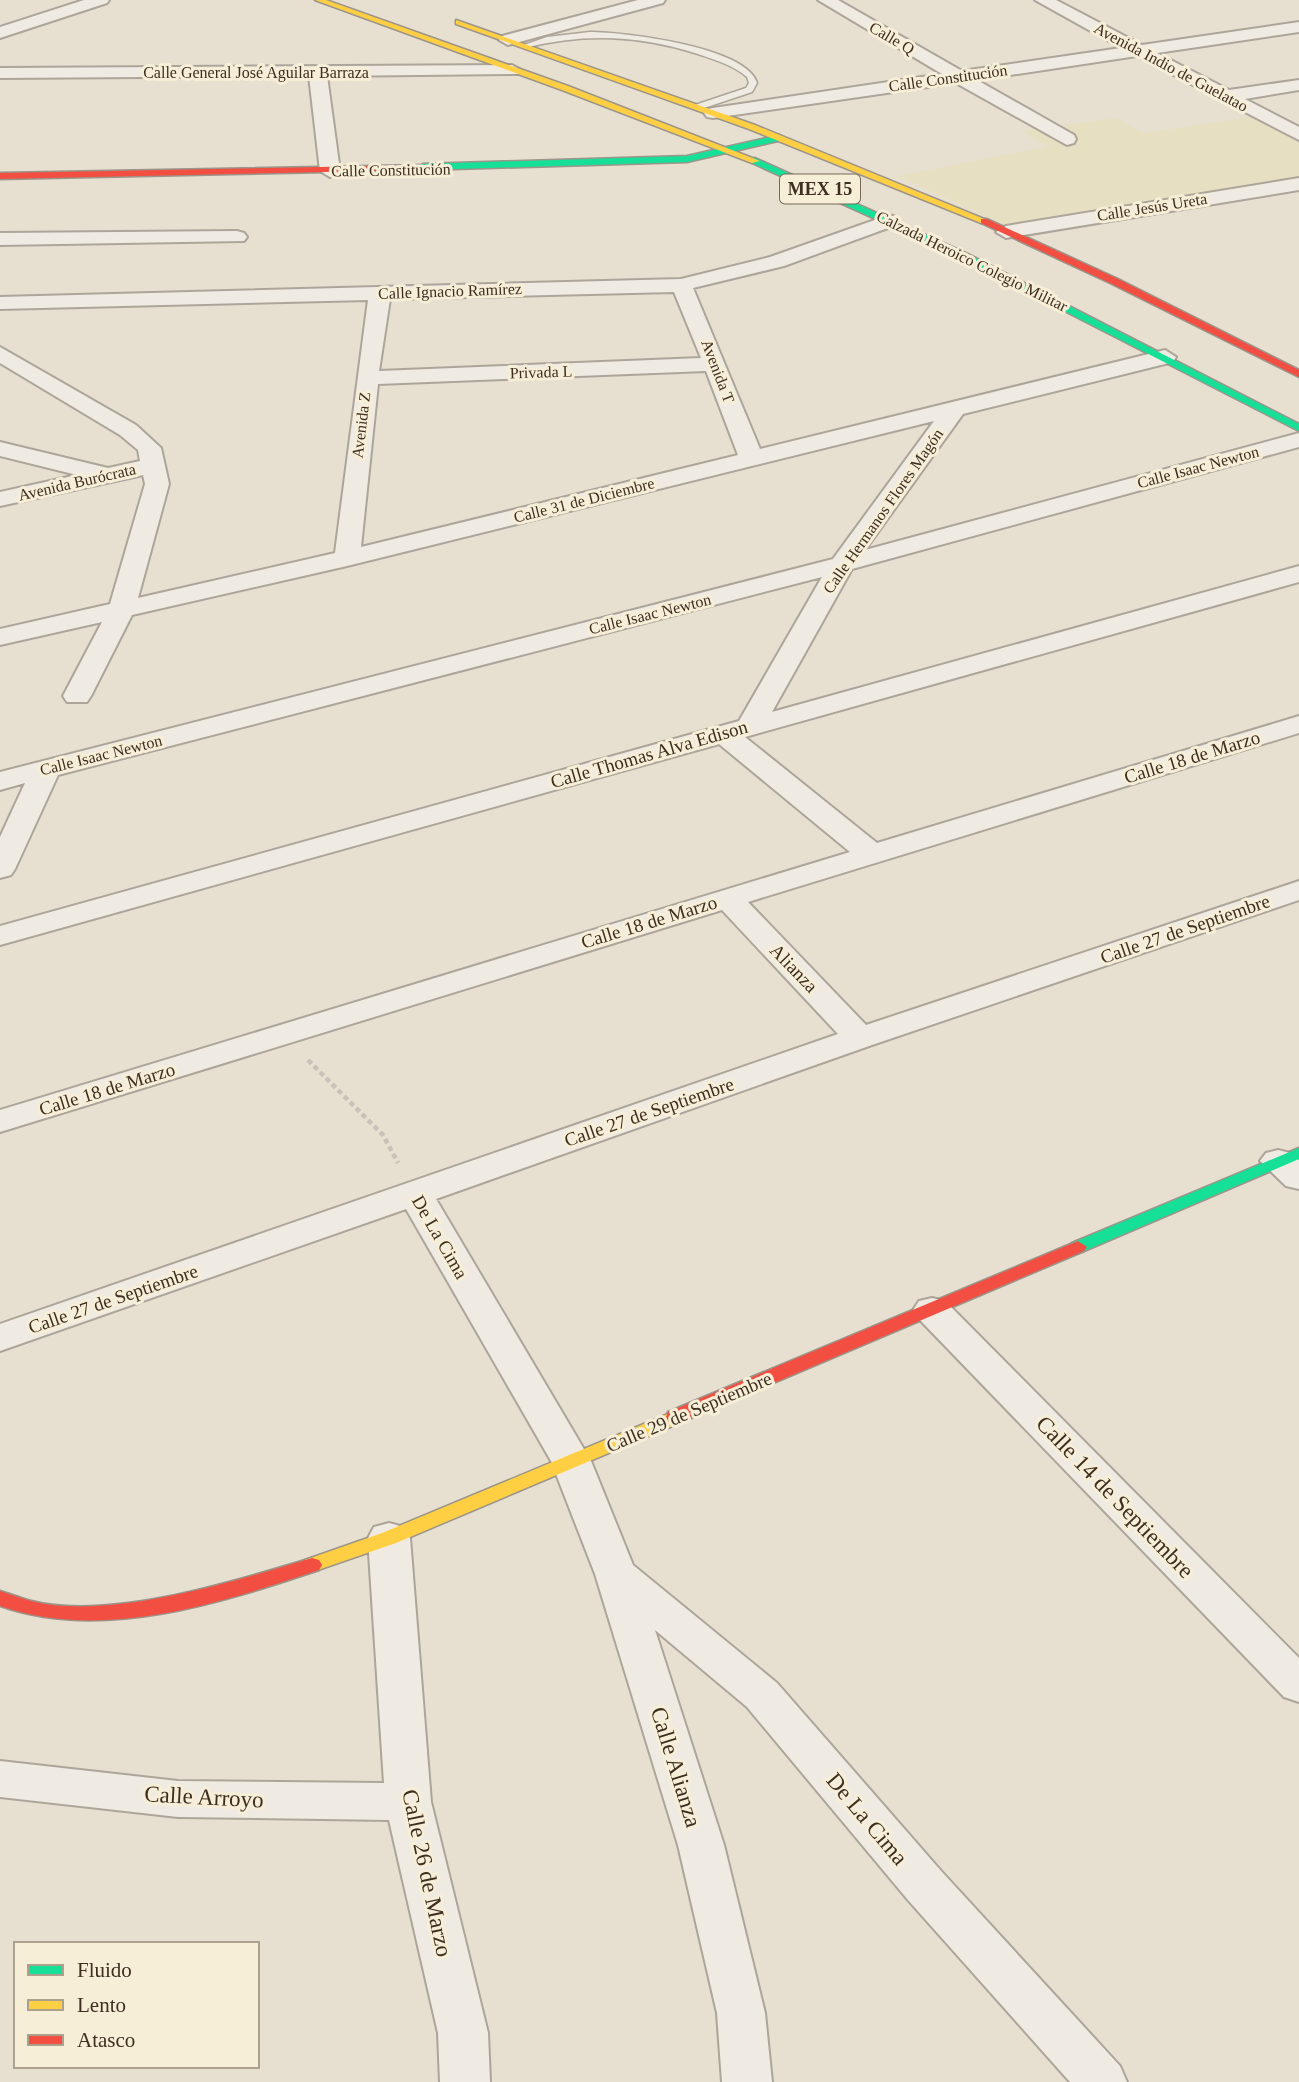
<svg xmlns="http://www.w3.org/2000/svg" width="1299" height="2082" font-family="'Times New Roman',serif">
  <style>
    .farmland { fill: #e6dfc2 }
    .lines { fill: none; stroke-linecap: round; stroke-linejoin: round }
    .lane-casing { stroke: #ada599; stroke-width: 3 }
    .street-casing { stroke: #ada599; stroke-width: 4 }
    .fast-casing { stroke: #9c958a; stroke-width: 3 }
    .slow-casing { stroke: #9c958a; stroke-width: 3 }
    .jam-casing { stroke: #9c958a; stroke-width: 3 }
    .path { stroke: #c8c2b9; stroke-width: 4.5; stroke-dasharray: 5 3.5; stroke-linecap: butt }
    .lane { fill: #efebe3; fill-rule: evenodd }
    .street { fill: #efebe3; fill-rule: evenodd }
    .fast { fill: #16e098; fill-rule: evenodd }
    .slow { fill: #ffcf43; fill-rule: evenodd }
    .jam { fill: #f24e42; fill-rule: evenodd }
    .labels { text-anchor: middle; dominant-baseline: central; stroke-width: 6; stroke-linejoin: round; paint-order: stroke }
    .far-street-label { font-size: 16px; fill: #3d2e20; stroke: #f7eed8 }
    .shield { fill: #f7eed8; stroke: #756857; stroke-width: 2 }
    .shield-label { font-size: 18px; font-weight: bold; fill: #3d2e20 }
    .street-label { font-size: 19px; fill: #3d2e20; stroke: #f7eed8 }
    .near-street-label { font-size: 23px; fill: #3d2e20; stroke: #f7eed8 }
  </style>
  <rect width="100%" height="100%" fill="#e7e0d1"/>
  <path class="farmland" d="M1256,116L1299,141V181L1008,227L897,176L1048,146L1021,131L1116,118L1144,133Z"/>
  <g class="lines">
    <g class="lane-casing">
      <path id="lane" d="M590,32C624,32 747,47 757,83L752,92L698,110L695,109V105L746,88L749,83L747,77C733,65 715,60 698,54C639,35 584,33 525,48L521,46L547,37Z"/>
    </g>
    <g class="street-casing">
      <path id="street" d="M84,0H109L107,3L0,38V27Z
        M638,0H665L663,3L508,45L499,40L502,36Z
        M818,0H838L962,71L1121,48L1035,0H1056L1142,45L1299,22V32L1157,53L1229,90L1299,80V90L1245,99L1299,127V140L1137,56L977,80L1074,135L1076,139L1074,143L1067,145L956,83L713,118L707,117L704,113L707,109L713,108L942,74Z
        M512,65L521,70L518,74L327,76L340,171L330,177L320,171L309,76L0,78V68Z
        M1299,178V190L1006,238L996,232L1006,226Z
        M889,215L896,217L899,221L896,225L784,266L693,288L760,449L1165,350L1176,357L1173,362L963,414L865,550L1299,433V447L852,569L772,712L1299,566V582L745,737L877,843L1299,716V733L748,902L866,1025L1299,881V900L872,1045L436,1199L591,1461L633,1565L777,1683L942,1872L1120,2066L1127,2082H1070L908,1900L747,1707L655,1630L724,1845L765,2013L772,2082H722L717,2013L678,1845L595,1574L551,1461L406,1209L0,1351V1324L838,1034L722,910L0,1132V1110L850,852L719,744L0,945V926L739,721L822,577L58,775L15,869L11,875L0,878V837L25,783L0,790V772L833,559L934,421L347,566L132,615L91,696L87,702H67L63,696L102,622L0,645V629L110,604L145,484L143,475L0,506V492L77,475L0,456V442L108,468L140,461L138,450L120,435L0,363V347L136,425L161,448L169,484L138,598L335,553L368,300L0,309V297L681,279L770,257ZM674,292L701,358L379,371L390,299ZM706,371L738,455L361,547L378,384Z
        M237,231L244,233L247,237L244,241L0,245V233Z
        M1278,1150L1290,1153L1299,1160V1189L1286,1186L1260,1161L1266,1153Z
        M932,1298L945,1301L1299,1658V1702L1284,1697L919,1319L913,1310L919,1301Z
        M389,1523L404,1527L410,1538L431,1802L488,2033L490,2082H440L438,2033L389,1820L178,1817L0,1797V1761L178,1781L384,1783L368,1538L374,1527Z"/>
    </g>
    <g class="fast-casing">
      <path id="fast" d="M779,135L783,138L782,140L687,162L423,170L418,167L423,164L687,156Z
        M755,158L966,253L1299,424V431L959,257L752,163V159Z
        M1299,1148V1159L1084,1251L1078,1253L1069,1247L1072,1243Z"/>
    </g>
    <g class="slow-casing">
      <path id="slow" d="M315,0H326L568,86L760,161L752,163L562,90Z
        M456,20L755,125L989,221L981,223L749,129L456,24Z
        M675,1411L682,1412L684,1417L682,1422L396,1543L312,1572L305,1570L302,1565L305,1560L382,1533Z"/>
    </g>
    <g class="jam-casing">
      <path id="jam" d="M426,165L428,167L423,170L0,179V173Z
        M981,219H987L1118,279L1299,370V377L1110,283L981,223Z
        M1078,1241L1087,1247L1084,1251L682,1422H668L666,1417L668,1412Z
        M312,1558L319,1560L322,1565L319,1570C220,1603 103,1642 0,1606V1591C10,1594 20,1598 31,1601C110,1621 235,1581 312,1558Z"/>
    </g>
    <path class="path" d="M308,1060L383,1135L398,1163"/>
    <use href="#lane" class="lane"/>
    <use href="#street" class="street"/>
    <use href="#fast" class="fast"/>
    <use href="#slow" class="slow"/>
    <use href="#jam" class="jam"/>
  </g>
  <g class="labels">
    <g class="far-street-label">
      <text transform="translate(892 38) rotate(30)">Calle Q</text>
      <text transform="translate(1171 67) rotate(28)">Avenida Indio de Guelatao</text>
      <text x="256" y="72">Calle General José Aguilar Barraza</text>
      <text transform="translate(948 78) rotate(-8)">Calle Constitución</text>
      <text transform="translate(391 170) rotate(-1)">Calle Constitución</text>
      <text transform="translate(1152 207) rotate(-9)">Calle Jesús Ureta</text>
      <text transform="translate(972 261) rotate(26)">Calzada Heroico Colegio Militar</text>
      <text transform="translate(450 291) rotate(-2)">Calle Ignacio Ramírez</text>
      <text transform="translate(718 371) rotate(69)">Avenida T</text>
      <text transform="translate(541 372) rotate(-2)">Privada L</text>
      <text transform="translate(361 425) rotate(-83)">Avenida Z</text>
      <text transform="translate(1198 467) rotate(-15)">Calle Isaac Newton</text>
      <text transform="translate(77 482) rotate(-13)">Avenida Burócrata</text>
      <text transform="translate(584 500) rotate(-14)">Calle 31 de Diciembre</text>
      <text transform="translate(883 511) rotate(-55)">Calle Hermanos Flores Magón</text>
      <text transform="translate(650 614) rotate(-14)">Calle Isaac Newton</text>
      <text transform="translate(101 755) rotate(-14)">Calle Isaac Newton</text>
    </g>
    <rect class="shield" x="780" y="174.5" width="80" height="29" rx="5"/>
    <g class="shield-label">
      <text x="820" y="189">MEX 15</text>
    </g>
    <g class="street-label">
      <text transform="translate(649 754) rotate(-16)">Calle Thomas Alva Edison</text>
      <text transform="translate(1192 757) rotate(-17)">Calle 18 de Marzo</text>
      <text transform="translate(649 922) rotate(-17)">Calle 18 de Marzo</text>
      <text transform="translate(1185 929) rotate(-19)">Calle 27 de Septiembre</text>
      <text transform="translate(794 968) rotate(46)">Alianza</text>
      <text transform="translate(107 1089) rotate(-17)">Calle 18 de Marzo</text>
      <text transform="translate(649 1112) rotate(-19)">Calle 27 de Septiembre</text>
      <text transform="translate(440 1237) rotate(60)">De La Cima</text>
      <text transform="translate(113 1299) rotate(-19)">Calle 27 de Septiembre</text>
      <text transform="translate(689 1412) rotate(-23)">Calle 29 de Septiembre</text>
    </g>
    <g class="near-street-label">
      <text transform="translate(1115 1497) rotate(46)">Calle 14 de Septiembre</text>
      <text transform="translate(676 1767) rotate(73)">Calle Alianza</text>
      <text transform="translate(204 1797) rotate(3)">Calle Arroyo</text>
      <text transform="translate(867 1819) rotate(50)">De La Cima</text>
      <text transform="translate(427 1873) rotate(78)">Calle 26 de Marzo</text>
    </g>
  </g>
  <rect x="14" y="1942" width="245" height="126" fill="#f7eed8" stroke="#ada18e" stroke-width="2"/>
  <rect x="28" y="1965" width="35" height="10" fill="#16e098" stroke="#ada18e" stroke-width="2"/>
  <text x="77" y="1977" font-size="21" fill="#3d2e20">Fluido</text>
  <rect x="28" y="2000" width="35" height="10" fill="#ffcf43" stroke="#ada18e" stroke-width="2"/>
  <text x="77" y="2012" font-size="21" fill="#3d2e20">Lento</text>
  <rect x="28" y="2035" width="35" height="10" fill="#f24e42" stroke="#ada18e" stroke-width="2"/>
  <text x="77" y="2047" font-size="21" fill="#3d2e20">Atasco</text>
</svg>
